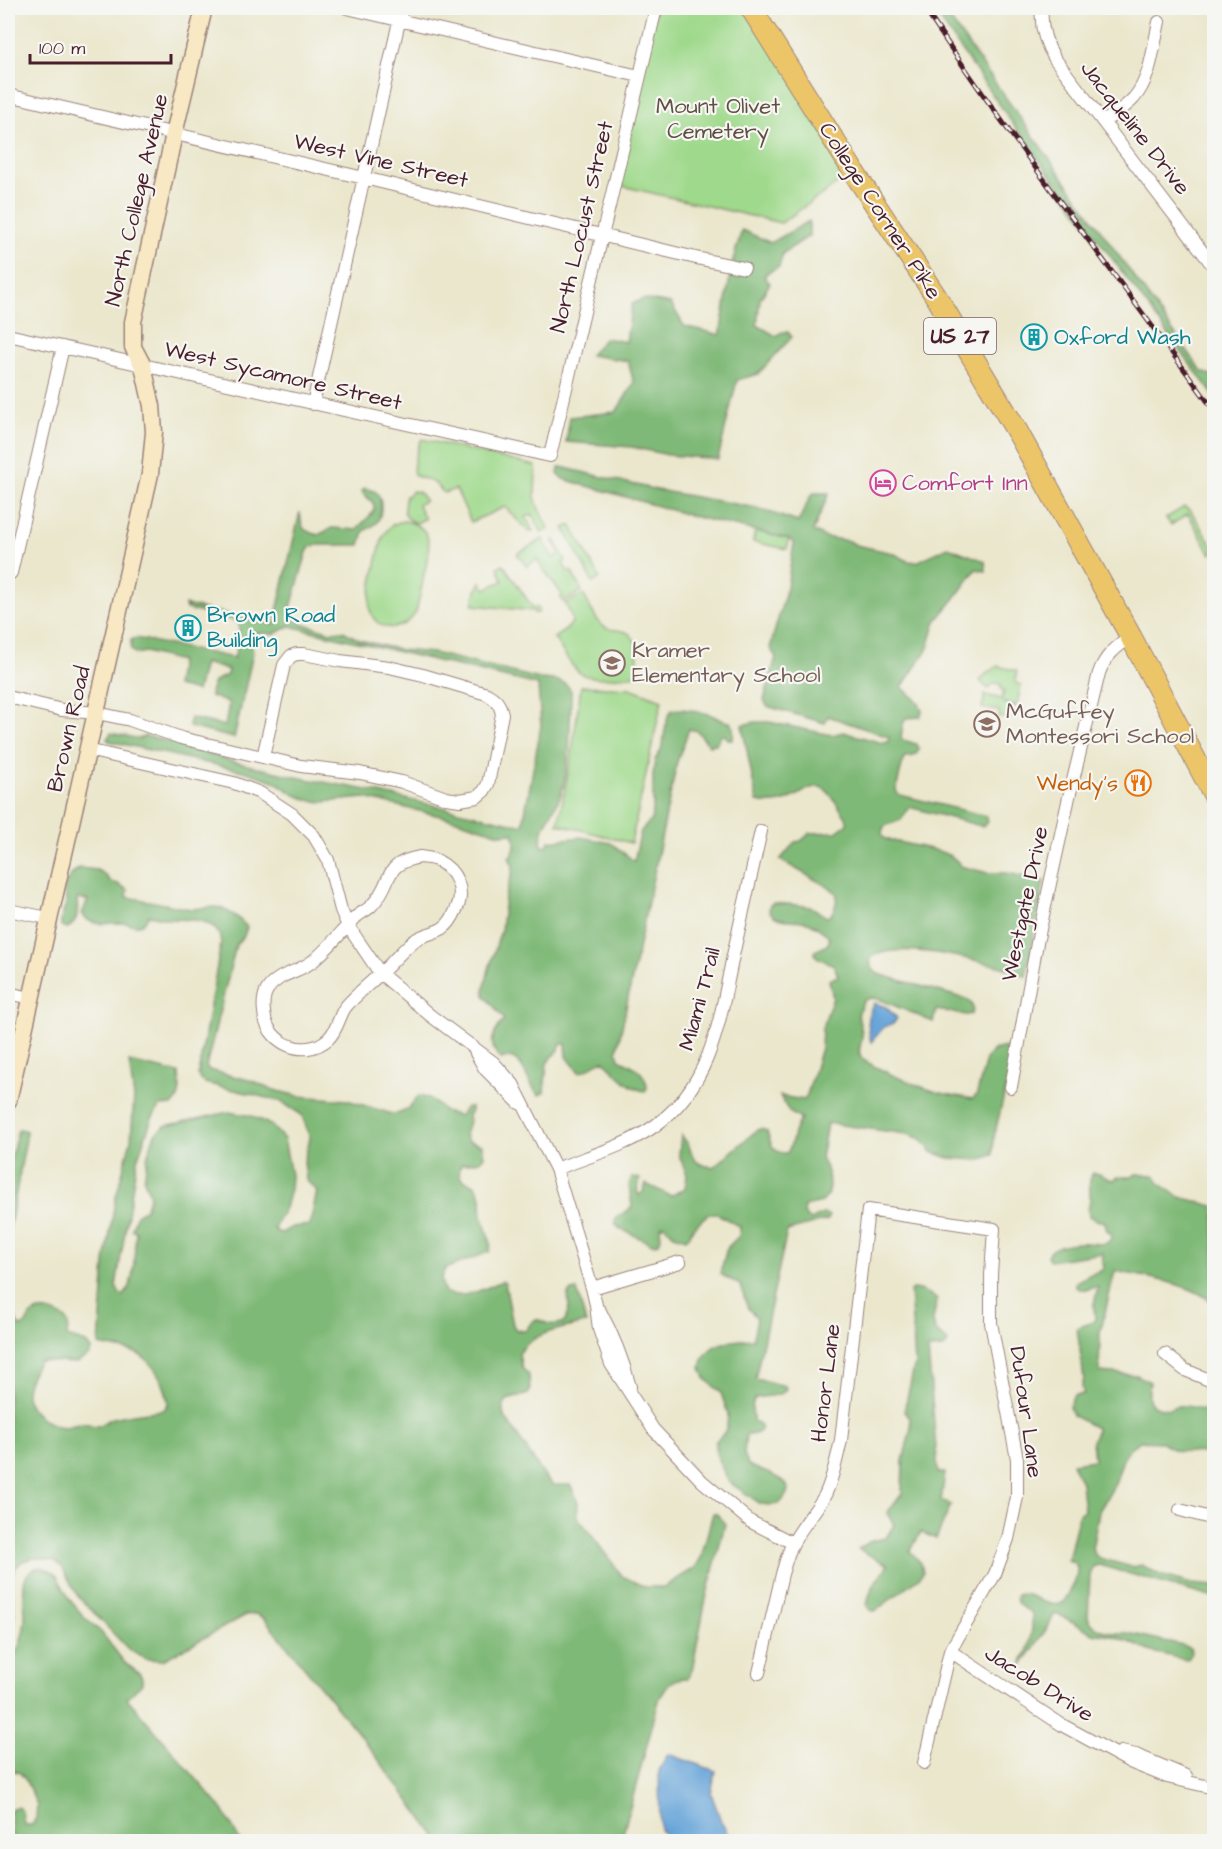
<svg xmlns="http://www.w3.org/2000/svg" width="1222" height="1849" font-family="'Architects Daughter',sans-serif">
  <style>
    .green { fill: #9fd98b; stroke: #747c5b; stroke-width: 1.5 }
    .forest { fill: #7fb977; stroke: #646c51; stroke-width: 1.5 }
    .water { fill: #67a5d9; stroke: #586282; stroke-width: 1.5 }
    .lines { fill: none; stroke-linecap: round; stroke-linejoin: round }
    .street-casing { stroke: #9a837c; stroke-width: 14 }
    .secondary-casing { stroke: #9a837c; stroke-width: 19 }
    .highway-casing { stroke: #9a837c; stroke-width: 23 }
    .street { stroke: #fff; stroke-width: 12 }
    .secondary { stroke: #f8e8c3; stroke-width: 16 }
    .highway { stroke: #edc569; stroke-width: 21 }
    .rail-casing { stroke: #4a1f2b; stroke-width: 5 }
    .rail { stroke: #f6f6f2; stroke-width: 3; stroke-dasharray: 9; stroke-linecap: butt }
    .labels { text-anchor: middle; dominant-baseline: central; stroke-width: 4.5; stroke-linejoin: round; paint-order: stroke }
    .shield { fill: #f6f6f2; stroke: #7e6067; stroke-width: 1.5 }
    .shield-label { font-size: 21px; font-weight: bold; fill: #4a1f2b }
    .park-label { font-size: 22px; fill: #5f4e43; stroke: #f6f6f2 }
    .street-label { font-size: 22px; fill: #4a1f2b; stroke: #f6f6f2 }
    .culture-label { font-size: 22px; fill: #0d838f; stroke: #f6f6f2; text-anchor: start }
    .hotel-label { font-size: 22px; fill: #b23c85; stroke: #f6f6f2; text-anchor: start }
    .education-label { font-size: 22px; fill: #785e54; stroke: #f6f6f2; text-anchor: start }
    .food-label { font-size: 22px; fill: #c56008; stroke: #f6f6f2; text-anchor: end }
  </style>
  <rect width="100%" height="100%" fill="#f6f6f2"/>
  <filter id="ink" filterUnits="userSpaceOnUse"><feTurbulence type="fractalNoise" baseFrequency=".0167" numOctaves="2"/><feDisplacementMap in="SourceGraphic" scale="12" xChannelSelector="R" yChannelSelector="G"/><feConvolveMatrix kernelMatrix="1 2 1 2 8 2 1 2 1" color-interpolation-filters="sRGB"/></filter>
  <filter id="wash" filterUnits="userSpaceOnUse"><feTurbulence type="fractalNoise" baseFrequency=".008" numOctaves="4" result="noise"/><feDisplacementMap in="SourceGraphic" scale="24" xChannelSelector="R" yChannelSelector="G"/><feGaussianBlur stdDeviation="1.35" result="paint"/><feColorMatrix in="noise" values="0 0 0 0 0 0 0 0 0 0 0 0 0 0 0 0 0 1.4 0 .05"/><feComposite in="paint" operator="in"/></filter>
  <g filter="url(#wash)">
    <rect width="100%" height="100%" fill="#ebe7cd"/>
    <path class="green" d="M656,8H751L854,172L781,223L613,184Z
      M422,439L536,466L535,497L539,509L549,529L542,533L532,514L526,517L533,531L529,532L505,507L471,522L456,489L444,493C441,490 438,485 434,483C419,473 409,484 415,458C417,451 418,445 422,439Z
      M413,491L419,492L425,500L418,505L425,519L416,523C402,518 403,509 406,496Z
      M1184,507L1191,511L1214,549L1211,554L1188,514L1171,525L1166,518Z
      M404,521C436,526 430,551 424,574C422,587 419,600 416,612C405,632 377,634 370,610C367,600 379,549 383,537C385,534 388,528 391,526C395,523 400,522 404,521Z
      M571,525L600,578L593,583L564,528Z
      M755,531L789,539L787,549L753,542Z
      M543,539L553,558L560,554L553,541L555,540L566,561L563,563L568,572L571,571L582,591L563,602L560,598L563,596L536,559L527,567L517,554Z
      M503,564L533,608L536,607L539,609L538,613H534V611L473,605L476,591L481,582L485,589L503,581L498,567Z
      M583,594C589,604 594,619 603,626C610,631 618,629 626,632C641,638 637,662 638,675C624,676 592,682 580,673C570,666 562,649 554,638C572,626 578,624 565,604Z
      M998,666L1017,671L1015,683L1021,685L1017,705L1001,702L1017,707H1013L1010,719L999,717V711L982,708L985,695L1002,699L1004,691L1001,689V684L994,683L988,689L980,681L987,673Z
      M581,686L630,688L662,700L631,843L558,824L571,759Z"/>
    <path class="forest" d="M932,8H943L951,21L1202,372L1214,376V396L1022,137Z
      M809,221V236L783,253L779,267L768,272L764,277L770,283L760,299L757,325L776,336L782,332H788L792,337L758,374L737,380L718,459L668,455L632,447L566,442L570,417L616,412L634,383L628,361L590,355L605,338L626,342L632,304L643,299L671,304L684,326L720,335L733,260L742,230L771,243Z
      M561,467L657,490L757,508L798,522L811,496L814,493H829L813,531L824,537L849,541L856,545L893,553L908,561L917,562L948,547L985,561L986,571L976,569L955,598L936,621L928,648L902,687L919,703L922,711L920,717L906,718L903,724L901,738L903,740L917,744L919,749C916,757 912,757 904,757L896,790L897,793L900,795L986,816L988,822L985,825L981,826L909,807L901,820L887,825L883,828L882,834L884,838C901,846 954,847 960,866L988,873H1007L1044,881L1026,976L1010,973V969C980,961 897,939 871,958C869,966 872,969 878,974L966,999L972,1004L973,1009L972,1014L966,1015L936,1010L933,1022L879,999L870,998L864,1000C853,1019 861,1017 862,1035C863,1042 856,1050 861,1057C868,1067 928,1090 941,1093C952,1095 962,1097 973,1099L977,1094L986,1059L993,1050L1006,1047L1015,1050L994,1137L993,1155L979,1160L949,1158L932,1152L921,1139L907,1134L827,1123L821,1158L828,1172L829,1186L827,1197L822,1202L804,1206C804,1213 804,1217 811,1220L823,1214L828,1215L829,1217L828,1220L787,1231L755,1379L785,1386L786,1388C782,1399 765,1394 754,1399L752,1407L753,1421L760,1424L761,1427C759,1436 753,1434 746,1435L744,1454L748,1465C756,1469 785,1478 787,1486C790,1493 783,1499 780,1503L771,1505L761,1504L729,1482L719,1462L715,1448V1442L724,1433L727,1427L728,1414L721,1393L705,1378L701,1368C705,1340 732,1341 753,1339L757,1318L748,1308L740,1285L720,1274L727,1248L739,1236L740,1227L718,1214H708L692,1229L690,1235L686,1239L674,1235L664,1225L660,1227L661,1238L659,1243L652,1244L619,1228C607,1217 626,1214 632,1207L629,1185L632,1177L640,1179L637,1192L639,1195L643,1192L646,1184L671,1196L685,1188L687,1175L679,1155L681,1135C697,1151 686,1165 714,1167L757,1130L761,1129L767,1131C770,1143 773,1154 787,1153C795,1140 791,1131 801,1119L789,1112L780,1096L804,1100L807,1095L821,1048L822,1028L833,998L829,980L838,976L834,965L818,958L815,954V951C822,947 833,946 828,935C822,931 815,925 808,922C795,918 776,924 769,910L770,905L773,903C785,904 798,904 810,907C817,909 821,915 828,917C835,912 837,902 837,894L832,889L780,860L795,842L801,841L810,833L836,832L847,824V819C841,810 835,800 828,792C816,780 805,792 794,797C782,803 770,805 757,802L742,725L755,722H769L832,735L843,732L883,743L888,742L889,737L828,716L825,723L767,706L764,700L776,657L770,648L787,587L794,543L789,539L692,516L563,479L558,474L559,468Z
      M366,488C369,490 373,490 376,492C383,498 382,515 377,522C374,526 369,528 364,531L360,545H316L310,547L307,552L291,607V614L294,619L301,623L331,632L343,631L360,640L401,650L433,653L540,679C552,680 565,679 571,691C570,725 571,762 561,794C556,810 537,830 542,846H546L550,841L581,837L611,843L634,861L641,831L651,820L653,810V775L655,760L661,750L668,716L672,710C683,708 700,711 711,715C718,718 723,722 730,722C734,727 734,735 732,740L728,739L724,734L720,736L716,744L709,745L697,731L689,729L677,762L617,1051L619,1059C632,1065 647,1072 647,1088L645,1091C629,1089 615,1072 604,1061C594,1061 589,1072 579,1072L567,1057L566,1044H560L559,1050L547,1063L544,1093L539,1095C525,1083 523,1049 501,1059C486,1044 493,1034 504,1019L485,996L484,990L489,969L501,930L505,897L512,874L513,866L509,857C517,851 516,842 513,833L500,834L457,820L365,798L322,802L307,800L294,794L274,781L247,772L109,741L107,739L111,733L139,739L145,736L180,744L231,761L301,778L362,789L520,825L523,824L541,726L538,685L290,626L274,634L254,633L249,637L247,643L252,648L253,653L234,738L189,727L190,718L225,726L229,703L210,696C211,682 215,680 227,675L228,670L204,663L197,691L176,686L180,661L145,652L136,654L131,650V640L136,638L234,658L239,638V622L186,609L185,605L274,624L300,512C302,529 301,530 318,535L332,528L357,530C363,518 388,510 364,495L362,491Z
      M80,868L97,870L104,874L111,882L118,884L128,890L127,897L191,909L215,907L222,908L237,917L247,927L244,936L236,945L206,1067L209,1070L253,1081L270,1089L298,1096L347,1100L392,1114C409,1113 409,1105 419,1096L429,1098L446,1112L460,1116L466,1107H471V1111L468,1115L469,1121L465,1135L468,1141L482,1145L484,1156L480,1161L461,1164C454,1185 471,1178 477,1188C484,1197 480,1207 482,1216C485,1226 488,1235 491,1244L489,1252L445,1269L441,1279L444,1291C459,1302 487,1288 502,1281L505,1283L513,1325L516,1330L525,1331C528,1329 529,1326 531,1323C537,1316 543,1322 549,1324C554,1325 560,1324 565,1322L569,1307L568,1294L571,1291L577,1290L586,1323C564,1328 531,1332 519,1354L522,1368L529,1375L530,1391L528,1394L507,1400L503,1408V1414L545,1477L553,1485H570L574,1492L578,1503L577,1516L622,1576L645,1587H664L695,1568L701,1558L713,1513H716L725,1524L706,1598L692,1670L688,1678C671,1678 667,1685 659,1700L621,1841H439L364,1740L265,1619L256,1614L246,1615L163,1660L146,1659L129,1650L77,1595L62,1567L55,1561L46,1559L33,1558L21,1562L14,1570L11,1583L14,1615L10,1638L8,1641V1303L12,1307L18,1325L22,1327C28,1324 27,1319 31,1315C42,1306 56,1313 66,1319L68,1325L67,1337L86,1343L91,1349L90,1354L77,1363L39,1361C33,1371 25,1384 26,1396C29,1412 49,1426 64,1427C70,1427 76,1424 83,1423C88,1423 91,1426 96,1426C103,1426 107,1419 113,1418C130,1414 147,1412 164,1410L168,1404C167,1386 154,1361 136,1353C125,1349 111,1348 99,1345L105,1263L115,1201L131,1140L134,1098L129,1062L179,1073C180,1086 182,1095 173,1105L160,1106L152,1118L137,1160L116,1286L119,1293L123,1296C136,1286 134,1248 136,1232L132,1229L136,1215L145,1209L150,1195L144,1180L148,1154L155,1134L165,1126L229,1112L252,1116L271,1125L284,1139L291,1175L290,1189L285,1208L274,1228L277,1232L282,1233L292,1227L310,1225L317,1191L306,1180L304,1161L310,1138L302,1115L280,1101L205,1083L200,1079L198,1075L221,943C220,939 220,933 216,930C205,917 183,920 169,919C162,918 156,916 149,915C146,919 144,924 139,925C134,926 129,923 124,923C108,922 93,929 82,914L88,900L77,899C78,910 79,923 67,928L61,926C60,917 65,910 66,902C66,894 65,900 64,892C64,882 71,873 80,868Z
      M20,1129L26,1131V1139L8,1236V1172L17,1132Z
      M1093,1173C1102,1173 1105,1179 1114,1180L1117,1177H1132L1136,1174L1154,1175L1157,1177L1159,1183L1180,1197L1214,1206V1306C1202,1285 1140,1276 1115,1271L1100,1333L1099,1372L1137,1375L1150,1382C1147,1402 1147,1407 1169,1409C1182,1401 1201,1410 1214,1413V1454C1197,1450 1177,1457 1162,1442L1140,1441L1131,1447L1123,1459L1115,1484L1099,1511L1092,1549L1094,1554L1099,1558L1132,1567L1142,1565L1160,1575L1191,1584L1214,1586V1598L1099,1565L1094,1566L1090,1575L1088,1617C1093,1632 1114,1634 1128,1633L1183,1645L1190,1648C1192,1653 1191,1656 1187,1660L1152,1652L1117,1637L1093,1633L1058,1614L1054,1615L1049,1625L1022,1665C1022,1659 1024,1657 1027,1652C1031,1640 1033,1625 1032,1613C1023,1607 1014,1606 1017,1595C1031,1590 1044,1609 1063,1603C1068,1594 1081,1576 1076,1565C1075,1562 1070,1561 1068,1560L1079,1513L1084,1511L1081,1483L1072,1463L1094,1460L1092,1441L1096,1432V1428L1072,1415L1069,1407L1074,1395L1084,1394L1082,1387L1084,1379L1077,1328L1093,1322L1095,1319L1094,1304L1098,1287C1090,1288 1083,1292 1076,1286V1282L1089,1275L1103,1270L1104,1265L1102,1263L1103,1253L1050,1261L1047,1256C1051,1244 1077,1242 1089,1243C1099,1243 1109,1248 1112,1235L1107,1231L1105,1222L1096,1220L1089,1216C1087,1209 1089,1207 1090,1200C1091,1189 1087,1182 1093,1173Z
      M912,1289C920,1289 933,1295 937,1300L933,1320L935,1331L948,1341L947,1345L943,1348L928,1349L938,1473H945L941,1501L951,1505L936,1539L921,1532L910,1551L921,1563L923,1572L919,1578L875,1611L870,1610L867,1606C869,1589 878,1579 888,1565L858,1549L871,1541L886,1538L894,1525L887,1513L902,1494L903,1461L911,1428L910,1418L904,1412L915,1363L910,1291Z
      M41,1567L52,1571L57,1576L70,1600L85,1618L101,1632L124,1662L140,1674L142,1678V1684L127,1698L223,1810L240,1841H12L10,1812L13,1808L18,1807L22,1811L24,1825H32L36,1818L37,1805L25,1779L20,1773L8,1769V1665C18,1652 24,1635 25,1618C26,1599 15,1570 41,1567Z"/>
    <path class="water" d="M874,1003L886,1007L897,1018L894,1023L884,1027L871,1042C868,1027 866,1017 874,1003Z
      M668,1754L716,1771L711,1793L721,1821L730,1839L729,1841H673L660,1830L659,1771Z"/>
  </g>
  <g filter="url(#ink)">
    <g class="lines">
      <g class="street-casing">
        <path id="street" d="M347,8L639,76
          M1042,8C1040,27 1045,43 1055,59L1214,267
          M8,95L364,178L696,258L744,268
          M1104,122C1114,114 1126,107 1134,98C1151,78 1153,48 1159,22
          M8,335L550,456L656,8
          M313,404L402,8
          M11,573L63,347
          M8,697L62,710L97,713L130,720L181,738L301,766L360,773L402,782L446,798L460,800L477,797L484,791L488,784L502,714C500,704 496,699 487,694L423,675L389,667L340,661L304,654H297L291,656L284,665L263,757
          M87,750L234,783L260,793L292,814L314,836L328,860L341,910L348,926L380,973L431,1016L493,1062L513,1084L556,1169L592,1288L596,1305L599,1329L611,1364L653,1429L702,1481L751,1522L793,1543
          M420,857C426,858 433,858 438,861C456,870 466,891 456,910C453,917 449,924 443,928C434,934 422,934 414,941C407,946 400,954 394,960C384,971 372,981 361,991C355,998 347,1003 343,1011C338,1021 336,1032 328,1039C304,1060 266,1043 264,1012C263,1004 263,997 267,990C278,973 298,973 313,961C328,949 340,933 354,919C359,913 367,911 372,905C394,882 381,864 420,857Z
          M8,910L48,918
          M8,993L31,998
          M476,1053L485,1069L519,1103
          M1011,1087L1037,943L1069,797L1099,673C1105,656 1116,647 1131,637
          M556,1169C589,1156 627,1146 656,1125C714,1082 720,1016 734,951C743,911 752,871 761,831
          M592,1288L680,1262
          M600,1311C613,1335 623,1360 630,1387
          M1165,1354L1185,1370L1214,1382
          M1180,1510L1214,1519
          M950,1651L1062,1725L1132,1763L1167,1777L1214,1788
          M759,1673L782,1574C785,1564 788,1552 793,1543C802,1526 815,1512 825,1495C833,1478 837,1458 841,1440L868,1210L994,1229L991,1275V1323L1017,1459V1497L1008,1539L995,1574L950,1651L924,1763
          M1121,1752L1136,1755L1186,1776"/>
      </g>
      <g class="secondary-casing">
        <path id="secondary" d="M8,1101L150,474L154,432L152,406L143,366L133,347V322L174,134L204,8"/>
      </g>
      <g class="highway-casing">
        <path id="highway" d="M751,8L857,177L939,301L1018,433L1131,637L1214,795"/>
      </g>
      <use href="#street" class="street"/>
      <use href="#secondary" class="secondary"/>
      <use href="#highway" class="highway"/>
      <g class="rail-casing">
        <path id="rail" d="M924,8C1015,145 1116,276 1214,410"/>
      </g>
      <use href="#rail" class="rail"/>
    </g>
  </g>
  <defs>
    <g id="building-ring" transform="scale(1.35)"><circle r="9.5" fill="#f6f6f2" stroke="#0f9aa8" stroke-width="1.5"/><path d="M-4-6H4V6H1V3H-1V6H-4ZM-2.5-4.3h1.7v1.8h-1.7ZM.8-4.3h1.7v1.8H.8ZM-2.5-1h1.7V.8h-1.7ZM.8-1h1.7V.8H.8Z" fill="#0f9aa8"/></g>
    <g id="hotel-ring" transform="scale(1.35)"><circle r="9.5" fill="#f6f6f2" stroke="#d1479c" stroke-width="1.5"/><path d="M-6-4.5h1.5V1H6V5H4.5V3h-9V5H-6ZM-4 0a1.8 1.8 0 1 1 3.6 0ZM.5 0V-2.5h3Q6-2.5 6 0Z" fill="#d1479c"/></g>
    <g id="school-ring" transform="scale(1.35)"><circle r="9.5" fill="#f6f6f2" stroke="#8d6e63" stroke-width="1.5"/><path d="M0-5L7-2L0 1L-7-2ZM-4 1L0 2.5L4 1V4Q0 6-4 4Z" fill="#8d6e63"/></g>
    <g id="restaurant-ring" transform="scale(1.35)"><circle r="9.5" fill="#f6f6f2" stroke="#e8710a" stroke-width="1.5"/><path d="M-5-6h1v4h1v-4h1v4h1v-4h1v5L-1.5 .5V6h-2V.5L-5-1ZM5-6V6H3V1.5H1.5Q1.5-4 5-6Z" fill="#e8710a"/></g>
  </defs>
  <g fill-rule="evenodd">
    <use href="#building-ring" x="1034" y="337"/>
    <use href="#hotel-ring" x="883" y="483"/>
    <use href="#building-ring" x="188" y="628"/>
    <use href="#school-ring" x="612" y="663"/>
    <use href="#school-ring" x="987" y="724"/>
    <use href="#restaurant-ring" x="1138" y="783"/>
  </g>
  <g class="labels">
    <rect class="shield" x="924" y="318" width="72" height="36" rx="4.5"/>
    <g class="shield-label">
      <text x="960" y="336">US 27</text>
    </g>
    <g class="park-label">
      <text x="718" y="106">Mount Olivet<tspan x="718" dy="25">Cemetery</tspan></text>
    </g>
    <g class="street-label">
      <text transform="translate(1135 128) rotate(52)">Jacqueline Drive</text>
      <text transform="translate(381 161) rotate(13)">West Vine Street</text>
      <text transform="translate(137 200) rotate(-77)">North College Avenue</text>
      <text transform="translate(880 211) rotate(57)">College Corner Pike</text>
      <text transform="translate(582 227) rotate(-77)">North Locust Street</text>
      <text transform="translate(283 376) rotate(13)">West Sycamore Street</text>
      <text transform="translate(69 729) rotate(-77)">Brown Road</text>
      <text transform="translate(1025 904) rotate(-78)">Westgate Drive</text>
      <text transform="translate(700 999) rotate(-75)">Miami Trail</text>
      <text transform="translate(826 1383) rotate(-83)">Honor Lane</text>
      <text transform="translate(1026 1412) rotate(82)">Dufour Lane</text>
      <text transform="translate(1039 1684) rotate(32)">Jacob Drive</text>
    </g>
    <g class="culture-label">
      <text x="1054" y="337">Oxford Wash</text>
      <text x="207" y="615">Brown Road<tspan x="207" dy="25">Building</tspan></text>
    </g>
    <g class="hotel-label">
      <text x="902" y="483">Comfort Inn</text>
    </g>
    <g class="education-label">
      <text x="632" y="650">Kramer<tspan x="632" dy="25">Elementary School</tspan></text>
      <text x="1006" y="711">McGuffey<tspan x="1006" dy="25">Montessori School</tspan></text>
    </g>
    <g class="food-label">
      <text x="1118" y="783">Wendy's</text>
    </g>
  </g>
  <rect width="1222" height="1849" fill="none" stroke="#f6f6f2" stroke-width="30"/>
  <path d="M30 54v9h141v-9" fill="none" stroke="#4a1f2b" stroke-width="3"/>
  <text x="39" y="54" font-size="18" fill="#4a1f2b" stroke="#f6f6f2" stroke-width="4.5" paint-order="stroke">100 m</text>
</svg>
